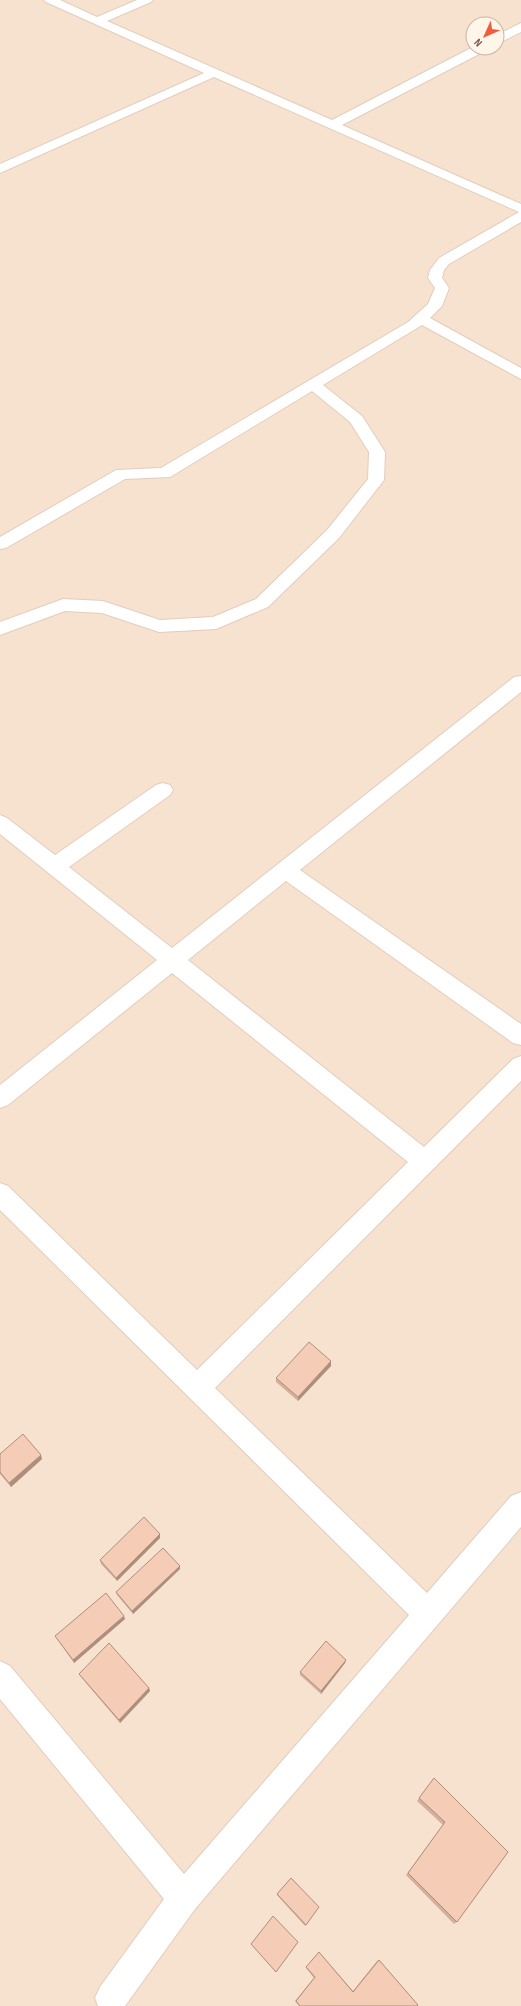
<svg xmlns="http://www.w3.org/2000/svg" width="521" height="2006" font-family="'Sofia Sans Condensed',sans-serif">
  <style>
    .residential { fill: #f6e2cf; fill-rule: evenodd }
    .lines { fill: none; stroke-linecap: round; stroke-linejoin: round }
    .minor-casing { stroke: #e3cdbc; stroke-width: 2 }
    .minor { fill: #fff; fill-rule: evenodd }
    .wall { fill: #d3af9d }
    .shaded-wall { fill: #ac8f7f }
    .building { fill: #f5ccb6; stroke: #ac8f7f }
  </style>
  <rect width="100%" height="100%" fill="#fef1e1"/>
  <path class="residential" d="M0,0H521V2006H0ZM473,24H497V48H473Z"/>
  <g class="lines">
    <g class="minor-casing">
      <path id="minor" d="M44,0H60L97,17L137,0H153L151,2L107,21L332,120L473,47L487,48L485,51L342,125L521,204V222L449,264L444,270L442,278L449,288L442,306L430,318L521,368V379L422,325L323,385L362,416L385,452L384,480L339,538L268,607L216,629L159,632L102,613L65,611L0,635V622L63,599L103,601L160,620L213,617L256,599L327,530L368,479L369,452L350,422L312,391L170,477L125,479L6,548L0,549V537L116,470L161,468L408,322L428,304L435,288L428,278L430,270L439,258L519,212L214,77L0,173V164L204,73L46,2Z
        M521,23V32L497,44V35Z
        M521,676V692L300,870L521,1024V1045L513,1043L286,881L188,960L424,1147L513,1059L521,1056V1081L215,1388L427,1593L511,1496L521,1492V1527L195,1909L125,2006H98L95,1998L100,1987L164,1899L0,1699V1661L10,1666L184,1874L409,1615L0,1210V1183L8,1186L197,1370L408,1162L172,973L8,1105L0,1108V1085L157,960L0,834V815L7,818L55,855L156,785L163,783L170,785L173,790L170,795L69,867L172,948L514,677Z"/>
    </g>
    <use href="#minor" class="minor"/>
  </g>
  <path class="wall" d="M331,1366L298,1401L276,1382V1378Z
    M0,1454L42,1459L11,1487L0,1474Z
    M160,1534V1538L117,1581L101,1564L100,1560Z
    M180,1566V1569L133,1614L117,1595L116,1592Z
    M125,1619L74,1663L55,1636Z
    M346,1660L345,1663L321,1694L300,1675V1672Z
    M79,1674L149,1688L150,1691L120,1723L81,1677Z
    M434,1778L508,1852L457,1922L454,1924L406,1875L443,1825L417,1801Z
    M277,1894L318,1908L305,1926L277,1895Z
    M298,1942L276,1972L251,1944Z
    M319,1952L353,1991L377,1961L379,1960L417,2006H299L295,2001L314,1978L306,1968Z"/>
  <path class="shaded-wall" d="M331,1361V1366L298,1401V1397Z
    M41,1455L42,1459L11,1487L9,1483Z
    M160,1534V1538L117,1581L116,1578Z
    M180,1566V1569L133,1614L132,1611Z
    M124,1616L125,1619L74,1663L73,1660Z
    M346,1660L345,1663L321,1694V1691Z
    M149,1688L150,1691L120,1723L119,1720Z"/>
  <path class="building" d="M309,1342L331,1361L298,1397L276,1378Z
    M23,1434L41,1455L9,1483L0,1472V1454Z
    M144,1517L160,1534L116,1578L100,1560Z
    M163,1548L180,1566L132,1611L116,1592Z
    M106,1593L124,1616L73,1660L55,1636Z
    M326,1641L346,1660L321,1691L300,1672Z
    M109,1643L149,1688L119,1720L79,1674Z
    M434,1778L508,1852L457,1922L408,1873L445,1822L419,1798Z
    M291,1878L319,1907L306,1925L277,1894Z
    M273,1916L298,1942L276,1972L251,1944Z
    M319,1952L353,1992L379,1960L418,2005L417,2006H300L296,2001L315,1977L306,1967Z"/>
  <g transform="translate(485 36) rotate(225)"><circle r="19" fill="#fff5e9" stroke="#c9b5a8"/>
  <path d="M0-3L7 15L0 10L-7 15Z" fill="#f15c3c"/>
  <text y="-6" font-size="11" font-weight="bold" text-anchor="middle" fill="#775546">N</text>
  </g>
</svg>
